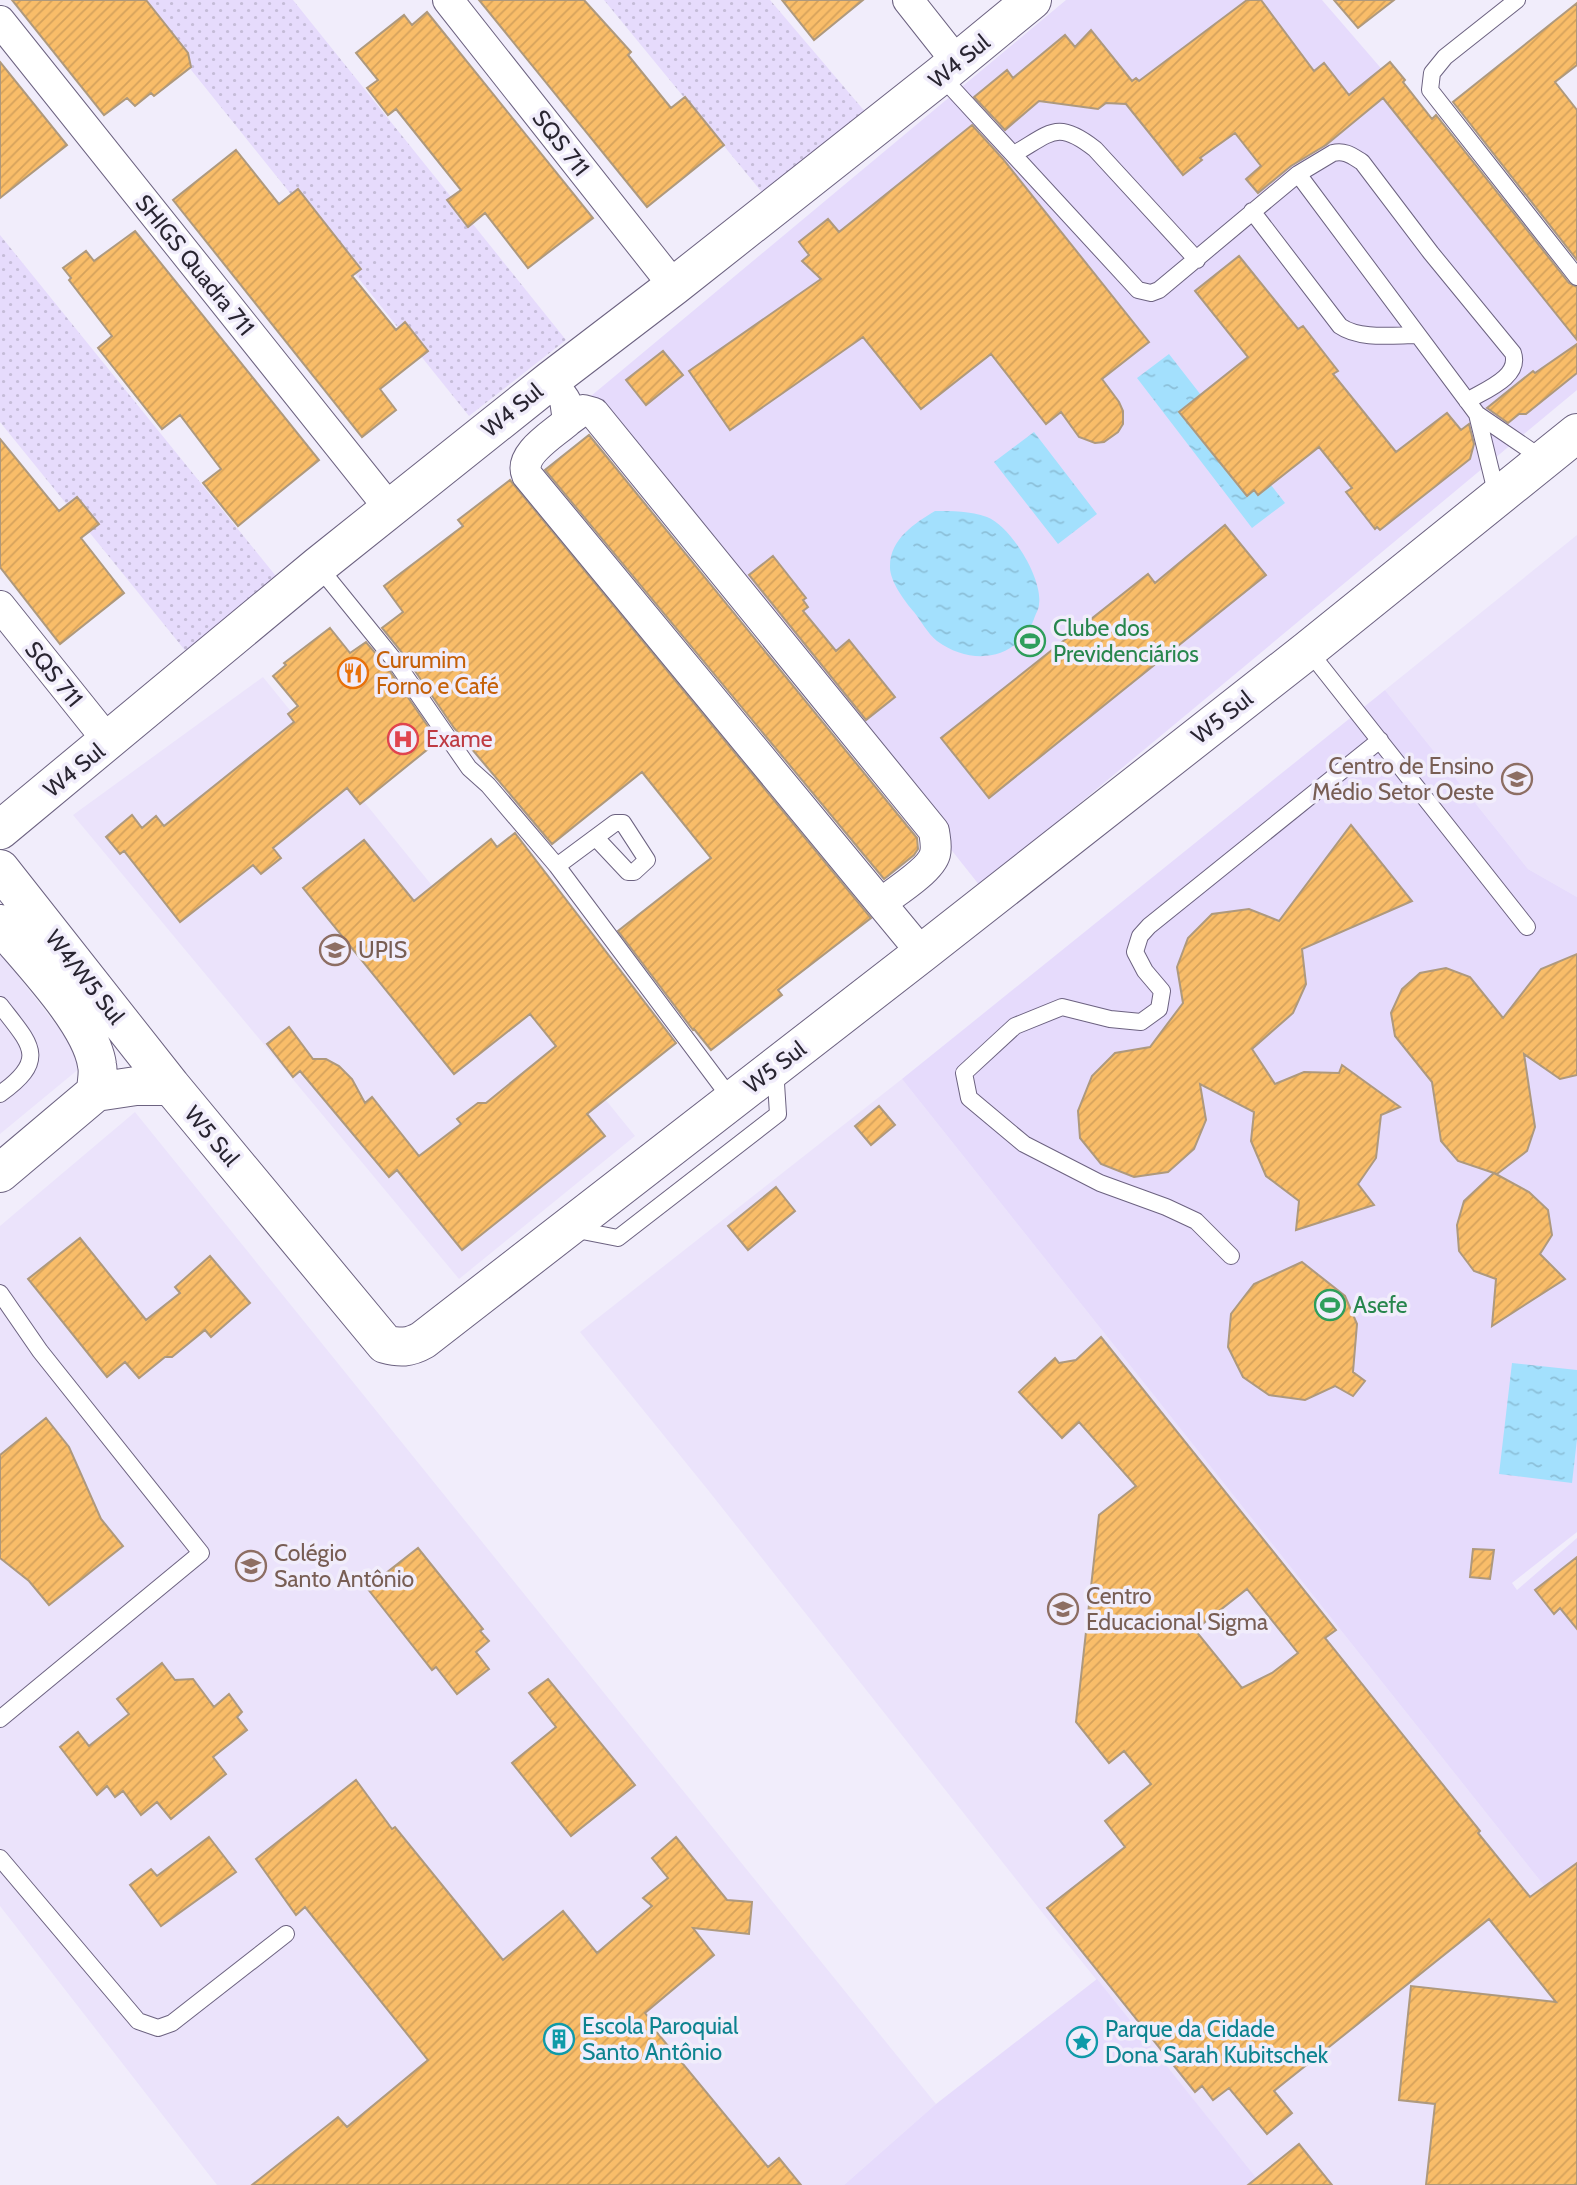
<svg xmlns="http://www.w3.org/2000/svg" width="1577" height="2185" font-family="Cabin,sans-serif">
  <style>
    .built { fill: #ebe3fb }
    .grass { fill: url(#grass-dots) }
    .park { fill: #e6dbfc }
    .water { fill: url(#water-ripples) }
    .building { fill: url(#building-hatch); stroke: #ae997d; stroke-width: 2; fill-rule: evenodd }
    .lines { fill: none; stroke-linecap: round; stroke-linejoin: round }
    .lane-casing { stroke: #6c6280; stroke-width: 18 }
    .street-casing { stroke: #6c6280; stroke-width: 32 }
    .secondary-casing { stroke: #6c6280; stroke-width: 40 }
    .lane { stroke: #fff; stroke-width: 16 }
    .street { stroke: #fff; stroke-width: 30 }
    .secondary { stroke: #fff; stroke-width: 38 }
    .labels { text-anchor: middle; dominant-baseline: central; stroke-width: 7; stroke-linejoin: round; paint-order: stroke }
    .street-label { font-size: 23px; fill: #292531; stroke: #f1edfb }
    .leisure-label { font-size: 23px; fill: #27864d; stroke: #f1edfb; text-anchor: start }
    .food-label { font-size: 23px; fill: #c56008; stroke: #f1edfb; text-anchor: start }
    .health-label { font-size: 23px; fill: #be3a42; stroke: #f1edfb; text-anchor: start }
    .education-label { font-size: 23px; fill: #785e54; stroke: #f1edfb; text-anchor: start }
    .culture-label { font-size: 23px; fill: #0d838f; stroke: #f1edfb; text-anchor: start }
  </style>
  <defs>
    <pattern id="grass-dots" width="8" height="8" patternUnits="userSpaceOnUse" patternTransform="scale(1.75)"><rect width="8" height="8" fill="#e6dbfc"/><path d="M2 2h.1M6 6h.1" fill="none" stroke="#c5bcd8" stroke-width="1.8" stroke-linecap="round"/></pattern>
    <pattern id="water-ripples" width="26" height="14" patternUnits="userSpaceOnUse" patternTransform="scale(1.75)"><rect width="26" height="14" fill="#a3e0fd"/><path d="M2 4q2-2 4 0t4 0M15 11q2-2 4 0t4 0" fill="none" stroke="#8cc0d9"/></pattern>
    <pattern id="building-hatch" width="6" height="6" patternUnits="userSpaceOnUse" patternTransform="scale(1.75)"><rect width="6" height="6" fill="#f9bd69"/><path d="M-1 1l2-2M0 6l6-6M5 7l2-2" fill="none" stroke="#d5a25c"/></pattern>
  </defs>
  <rect width="100%" height="100%" fill="#f1edfb"/>
  <path class="built" d="M1577,535V897L1528,869L1385,690Z
    M263,677L635,1136L459,1279L73,815Z
    M0,953L86,1063L0,1134Z
    M902,1079L1577,1927V2185H1262L1045,1916L708,1490L580,1332Z
    M135,1112L936,2104L844,2185H217L0,1906V1226Z"/>
  <path class="grass" d="M135,0H293L566,340L469,416Z
    M604,0H770L867,114L765,196Z
    M0,235L284,586L192,659L0,422Z"/>
  <path class="park" d="M1066,0H1322L1577,295V390L980,886L591,396Z
    M1385,690L1528,869L1577,897V1532L1512,1583L1517,1590L1577,1538V1927L902,1079Z
    M1097,1979L1262,2185H844L936,2104Z"/>
  <path class="water" d="M1169,354L1285,503L1252,528L1137,378Z
    M1034,432L1097,514L1058,544L994,462Z
    M935,511C953,511 970,511 987,517C1011,526 1043,579 1039,604C1039,609 1035,615 1034,619C1017,661 971,666 937,641C928,634 921,621 914,612C905,602 889,580 890,566C890,539 915,523 935,511Z
    M1512,1363L1577,1370V1439L1572,1483L1499,1474Z"/>
  <path class="building" d="M12,0H146L188,53L191,67L154,96L151,93L135,106L127,98L104,115Z
    M479,0H584L631,52L628,55L671,108L685,97L724,145L647,207Z
    M782,0H863L814,40Z
    M1247,0H1261L1314,71L1324,63L1349,95L1390,62L1405,80L1403,82L1432,119L1436,115L1569,283L1577,287V340L1383,98L1326,145L1291,166L1258,193L1246,179L1261,166L1235,133L1200,158L1202,160L1183,175L1126,104L1106,103L1098,109L1039,101L1005,130L974,97L1007,70L1013,78L1065,35L1075,47L1091,30L1132,81L1136,78L1139,81Z
    M1334,0H1394L1358,28Z
    M1577,3V65L1555,82L1577,110V260L1453,102Z
    M427,12L593,218L528,268L485,213L468,227L447,200L461,190L396,109L388,115L367,88L378,80L356,53L404,15L412,25Z
    M0,62L67,145L0,198Z
    M972,125L1003,159L1149,342L1102,379L1119,402L1123,411V424L1118,432L1104,442L1095,443L1079,437L1061,412L1046,424L991,354L921,409L863,337L730,430L689,371L821,279L802,261L809,255L799,242L828,219L839,232Z
    M236,150L279,204L298,189L361,269L352,276L396,330L405,322L428,351L380,389L396,410L362,437L173,200Z
    M135,231L319,460L238,526L203,483L221,469L180,415L162,429L98,348L112,336L69,280L71,278L63,268L86,251L94,261Z
    M1239,256L1298,329L1303,326L1338,371L1333,374L1396,452L1447,413L1461,430L1469,424L1474,444L1470,459L1380,530L1377,527L1375,529L1346,492L1352,488L1319,447L1258,495L1254,490L1247,496L1179,412L1248,357L1195,291Z
    M1577,344V373L1526,414H1519L1508,423L1487,408L1533,371L1535,373Z
    M663,351L683,375L646,405L626,380Z
    M589,435L917,838L918,849L914,855L884,879L545,470Z
    M0,439L59,511L77,497L99,524L81,538L124,593L60,644L0,567Z
    M510,480L871,918L778,990L782,995L711,1050L694,1029L693,1030L618,931L711,858L642,772L552,844L454,728L404,655L382,628L403,612L384,586L463,526L458,520Z
    M1225,525L1266,575L989,798L941,738L1148,574L1155,583Z
    M773,556L806,598L803,600L808,607L803,611L836,651L849,640L895,697L866,720L749,575Z
    M330,628L350,653L366,642L387,667L438,741L360,804L347,788L273,848L281,858L261,874L253,865L180,922L124,851L120,854L106,837L132,815L142,828L156,816L164,826L294,722L288,714L298,706L273,676L286,665L284,663Z
    M1351,825L1412,901L1302,949L1306,984L1293,1013L1252,1049L1275,1084L1304,1072L1339,1073L1342,1065L1400,1107L1381,1115L1376,1158L1358,1184L1374,1205L1296,1230L1299,1201L1266,1176L1251,1141L1254,1112L1200,1084L1206,1120L1194,1149L1168,1172L1134,1177L1101,1164L1080,1138L1078,1111L1092,1076L1115,1053L1150,1047L1183,1003L1177,967L1188,938L1212,914L1249,909L1279,921Z
    M515,833L676,1043L587,1114L605,1136L462,1250L397,1170L389,1177L300,1071L293,1077L267,1044L289,1027L313,1059H326L339,1066L352,1079L365,1103L372,1097L419,1156L461,1124L457,1119L478,1103H486L556,1046L530,1014L454,1074L303,888L364,840L414,901L491,839L497,847Z
    M1577,954V1075L1560,1079L1524,1054L1535,1127L1527,1151L1497,1174L1494,1173L1529,1192L1548,1210L1552,1235L1540,1254L1565,1279L1492,1326L1496,1279L1474,1271L1459,1251L1457,1225L1464,1201L1494,1173L1458,1161L1441,1141L1432,1082L1395,1036L1391,1013L1402,989L1420,973L1446,968L1470,977L1503,1018L1541,969Z
    M879,1106L895,1125L871,1145L855,1126Z
    M776,1187L795,1211L748,1250L728,1226Z
    M80,1238L146,1320L180,1293L175,1287L210,1256L250,1303L211,1337L205,1330L172,1357H165L139,1378L125,1362L107,1377L28,1279Z
    M1302,1262L1345,1296L1357,1324L1353,1372L1365,1381L1353,1396L1335,1386L1305,1400L1269,1395L1243,1377L1228,1347L1231,1314L1254,1284Z
    M1101,1337L1336,1630L1325,1638L1480,1831L1478,1833L1530,1897L1577,1863V2185H1426L1435,2104L1399,2100L1411,1986L1556,2002L1489,1919L1274,2091L1292,2113L1267,2134L1229,2088L1213,2100L1202,2086L1195,2092L1047,1908L1125,1847L1105,1821L1151,1784L1124,1751L1109,1763L1076,1722L1099,1515L1136,1486L1079,1422L1062,1438L1019,1392L1055,1358L1059,1363L1076,1360ZM1247,1589L1298,1653L1272,1673L1242,1688L1195,1630Z
    M46,1418L69,1447L101,1519L123,1546L49,1605L29,1581L0,1558V1455Z
    M418,1548L483,1629L480,1631L489,1641L476,1652L489,1669L457,1694L436,1667L432,1670L367,1588Z
    M1473,1549L1494,1550L1490,1579L1470,1577Z
    M1577,1557V1629L1560,1608L1554,1614L1535,1590Z
    M162,1663L175,1680L193,1679L214,1707L229,1694L242,1712L237,1717L247,1730L213,1757L226,1774L171,1819L157,1802L141,1815L123,1791L115,1797L107,1786L97,1795L60,1747L78,1732L89,1746L129,1714L117,1699Z
    M548,1679L635,1785L571,1836L512,1763L556,1727L529,1693Z
    M356,1780L392,1829L395,1827L503,1960L563,1911L597,1953L652,1906L643,1898L668,1878L652,1858L676,1837L727,1900L752,1902L749,1934L693,1928L714,1955L645,2013L652,2022L650,2024L768,2167L779,2158L801,2185H252L338,2117L347,2127L428,2060L305,1907L296,1915L256,1859Z
    M209,1837L236,1872L161,1926L130,1885L151,1869L157,1876Z
    M1299,2144L1332,2185H1248Z"/>
  <g class="lines">
    <g class="lane-casing">
      <path id="lane" d="M1517,0L1445,57L1432,73L1430,90L1577,277
        M941,76L1138,290L1151,293L1159,290L1298,174L1333,153C1345,150 1352,156 1362,162L1431,253L1513,353C1521,377 1485,390 1467,401
        M1014,154C1051,133 1057,119 1095,149L1197,260
        M1298,174L1477,414L1543,459
        M1252,211L1340,326C1360,340 1394,335 1418,335
        M1477,414L1497,496
        M318,566L395,661L469,768L488,785L557,866L615,823H623L647,860L634,872H628L596,838
        M1308,650L1527,927
        M557,866L732,1100
        M0,1005C31,1045 49,1059 0,1094
        M572,1229L618,1238L778,1114L775,1068
        M1231,1256L1196,1221L1166,1207L1100,1183L1024,1144L969,1098L964,1073L1015,1026L1062,1007L1110,1019L1141,1022L1159,1009L1162,991L1145,971L1135,952L1140,936L1149,926L1380,740
        M0,1293L40,1351L201,1553L0,1719
        M0,1858L138,2021L158,2028L172,2023L286,1934"/>
    </g>
    <g class="street-casing">
      <path id="street" d="M448,0L674,286
        M908,0L957,62
        M0,21L390,509
        M551,380L565,400L568,421C554,434 518,454 527,475L922,953
        M568,421L583,410L594,413L934,831C935,839 937,846 935,854C931,870 894,893 881,903
        M0,606L109,742"/>
    </g>
    <g class="secondary-casing">
      <path id="secondary" d="M0,830L318,566L551,380L674,286L941,75L1032,0
        M0,869L171,1086L385,1344C400,1348 409,1348 423,1340L922,953L1308,650L1577,433
        M0,924C29,959 91,1022 97,1065C99,1074 96,1084 96,1092
        M0,1173L96,1092L136,1086H171"/>
    </g>
    <use href="#lane" class="lane"/>
    <use href="#street" class="street"/>
    <use href="#secondary" class="secondary"/>
  </g>
  <defs>
    <g id="stadium-ring" transform="scale(1.575)"><circle r="9.5" fill="#f1edfb" stroke="#2e9e5b" stroke-width="1.5"/><path d="M0-5a6.5 5 0 1 0 0 10a6.5 5 0 1 0 0-10ZM-3.5-1.8h7v3.6h-7Z" fill="#2e9e5b"/></g>
    <g id="restaurant-ring" transform="scale(1.575)"><circle r="9.5" fill="#f1edfb" stroke="#e8710a" stroke-width="1.5"/><path d="M-5-6h1v4h1v-4h1v4h1v-4h1v5L-1.5 .5V6h-2V.5L-5-1ZM5-6V6H3V1.5H1.5Q1.5-4 5-6Z" fill="#e8710a"/></g>
    <g id="hospital-ring" transform="scale(1.575)"><circle r="9.5" fill="#f1edfb" stroke="#e0444e" stroke-width="1.5"/><path d="M-5-5h3v3.5h4V-5h3V5h-3V1.5h-4V5h-3Z" fill="#e0444e"/></g>
    <g id="school-ring" transform="scale(1.575)"><circle r="9.5" fill="#f1edfb" stroke="#8d6e63" stroke-width="1.5"/><path d="M0-5L7-2L0 1L-7-2ZM-4 1L0 2.5L4 1V4Q0 6-4 4Z" fill="#8d6e63"/></g>
    <g id="university-ring" transform="scale(1.575)"><circle r="9.5" fill="#f1edfb" stroke="#8d6e63" stroke-width="1.5"/><path d="M0-5L7-2L0 1L-7-2ZM-4 1L0 2.5L4 1V4Q0 6-4 4Z" fill="#8d6e63"/></g>
    <g id="building-ring" transform="scale(1.575)"><circle r="9.5" fill="#f1edfb" stroke="#0f9aa8" stroke-width="1.5"/><path d="M-4-6H4V6H1V3H-1V6H-4ZM-2.5-4.3h1.7v1.8h-1.7ZM.8-4.3h1.7v1.8H.8ZM-2.5-1h1.7V.8h-1.7ZM.8-1h1.7V.8H.8Z" fill="#0f9aa8"/></g>
    <g id="sight-ring" transform="scale(1.575)"><circle r="9.5" fill="#f1edfb" stroke="#0f9aa8" stroke-width="1.5"/><path d="M0-6L1.8-2.2L6-1.7L2.9 1.2L3.7 5.4L0 3.3L-3.7 5.4L-2.9 1.2L-6-1.7L-1.8-2.2Z" fill="#0f9aa8"/></g>
  </defs>
  <g fill-rule="evenodd">
    <use href="#stadium-ring" x="1030" y="641"/>
    <use href="#restaurant-ring" x="353" y="673"/>
    <use href="#hospital-ring" x="403" y="739"/>
    <use href="#school-ring" x="1517" y="779"/>
    <use href="#university-ring" x="335" y="950"/>
    <use href="#stadium-ring" x="1330" y="1305"/>
    <use href="#school-ring" x="251" y="1566"/>
    <use href="#school-ring" x="1063" y="1609"/>
    <use href="#building-ring" x="559" y="2039"/>
    <use href="#sight-ring" x="1082" y="2042"/>
  </g>
  <g class="labels">
    <g class="street-label">
      <text transform="translate(959 61) rotate(-39)">W4 Sul</text>
      <text transform="translate(561 143) rotate(52)">SQS 711</text>
      <text transform="translate(195 265) rotate(51)">SHIGS Quadra 711</text>
      <text transform="translate(512 410) rotate(-39)">W4 Sul</text>
      <text transform="translate(54 674) rotate(51)">SQS 711</text>
      <text transform="translate(1222 717) rotate(-38)">W5 Sul</text>
      <text transform="translate(74 770) rotate(-39)">W4 Sul</text>
      <text transform="translate(85 977) rotate(52)">W4/W5 Sul</text>
      <text transform="translate(775 1067) rotate(-37)">W5 Sul</text>
      <text transform="translate(212 1136) rotate(50)">W5 Sul</text>
    </g>
    <g class="leisure-label">
      <text x="1053" y="628">Clube dos<tspan x="1053" dy="26">Previdenciários</tspan></text>
      <text x="1353" y="1305">Asefe</text>
    </g>
    <g class="food-label">
      <text x="376" y="660">Curumim<tspan x="376" dy="26">Forno e Café</tspan></text>
    </g>
    <g class="health-label">
      <text x="426" y="739">Exame</text>
    </g>
    <g class="education-label">
      <text x="1494" y="766" text-anchor="end">Centro de Ensino<tspan x="1494" dy="26">Médio Setor Oeste</tspan></text>
      <text x="358" y="950">UPIS</text>
      <text x="274" y="1553">Colégio<tspan x="274" dy="26">Santo Antônio</tspan></text>
      <text x="1086" y="1596">Centro<tspan x="1086" dy="26">Educacional Sigma</tspan></text>
    </g>
    <g class="culture-label">
      <text x="582" y="2026">Escola Paroquial<tspan x="582" dy="26">Santo Antônio</tspan></text>
      <text x="1105" y="2029">Parque da Cidade<tspan x="1105" dy="26">Dona Sarah Kubitschek</tspan></text>
    </g>
  </g>
</svg>
